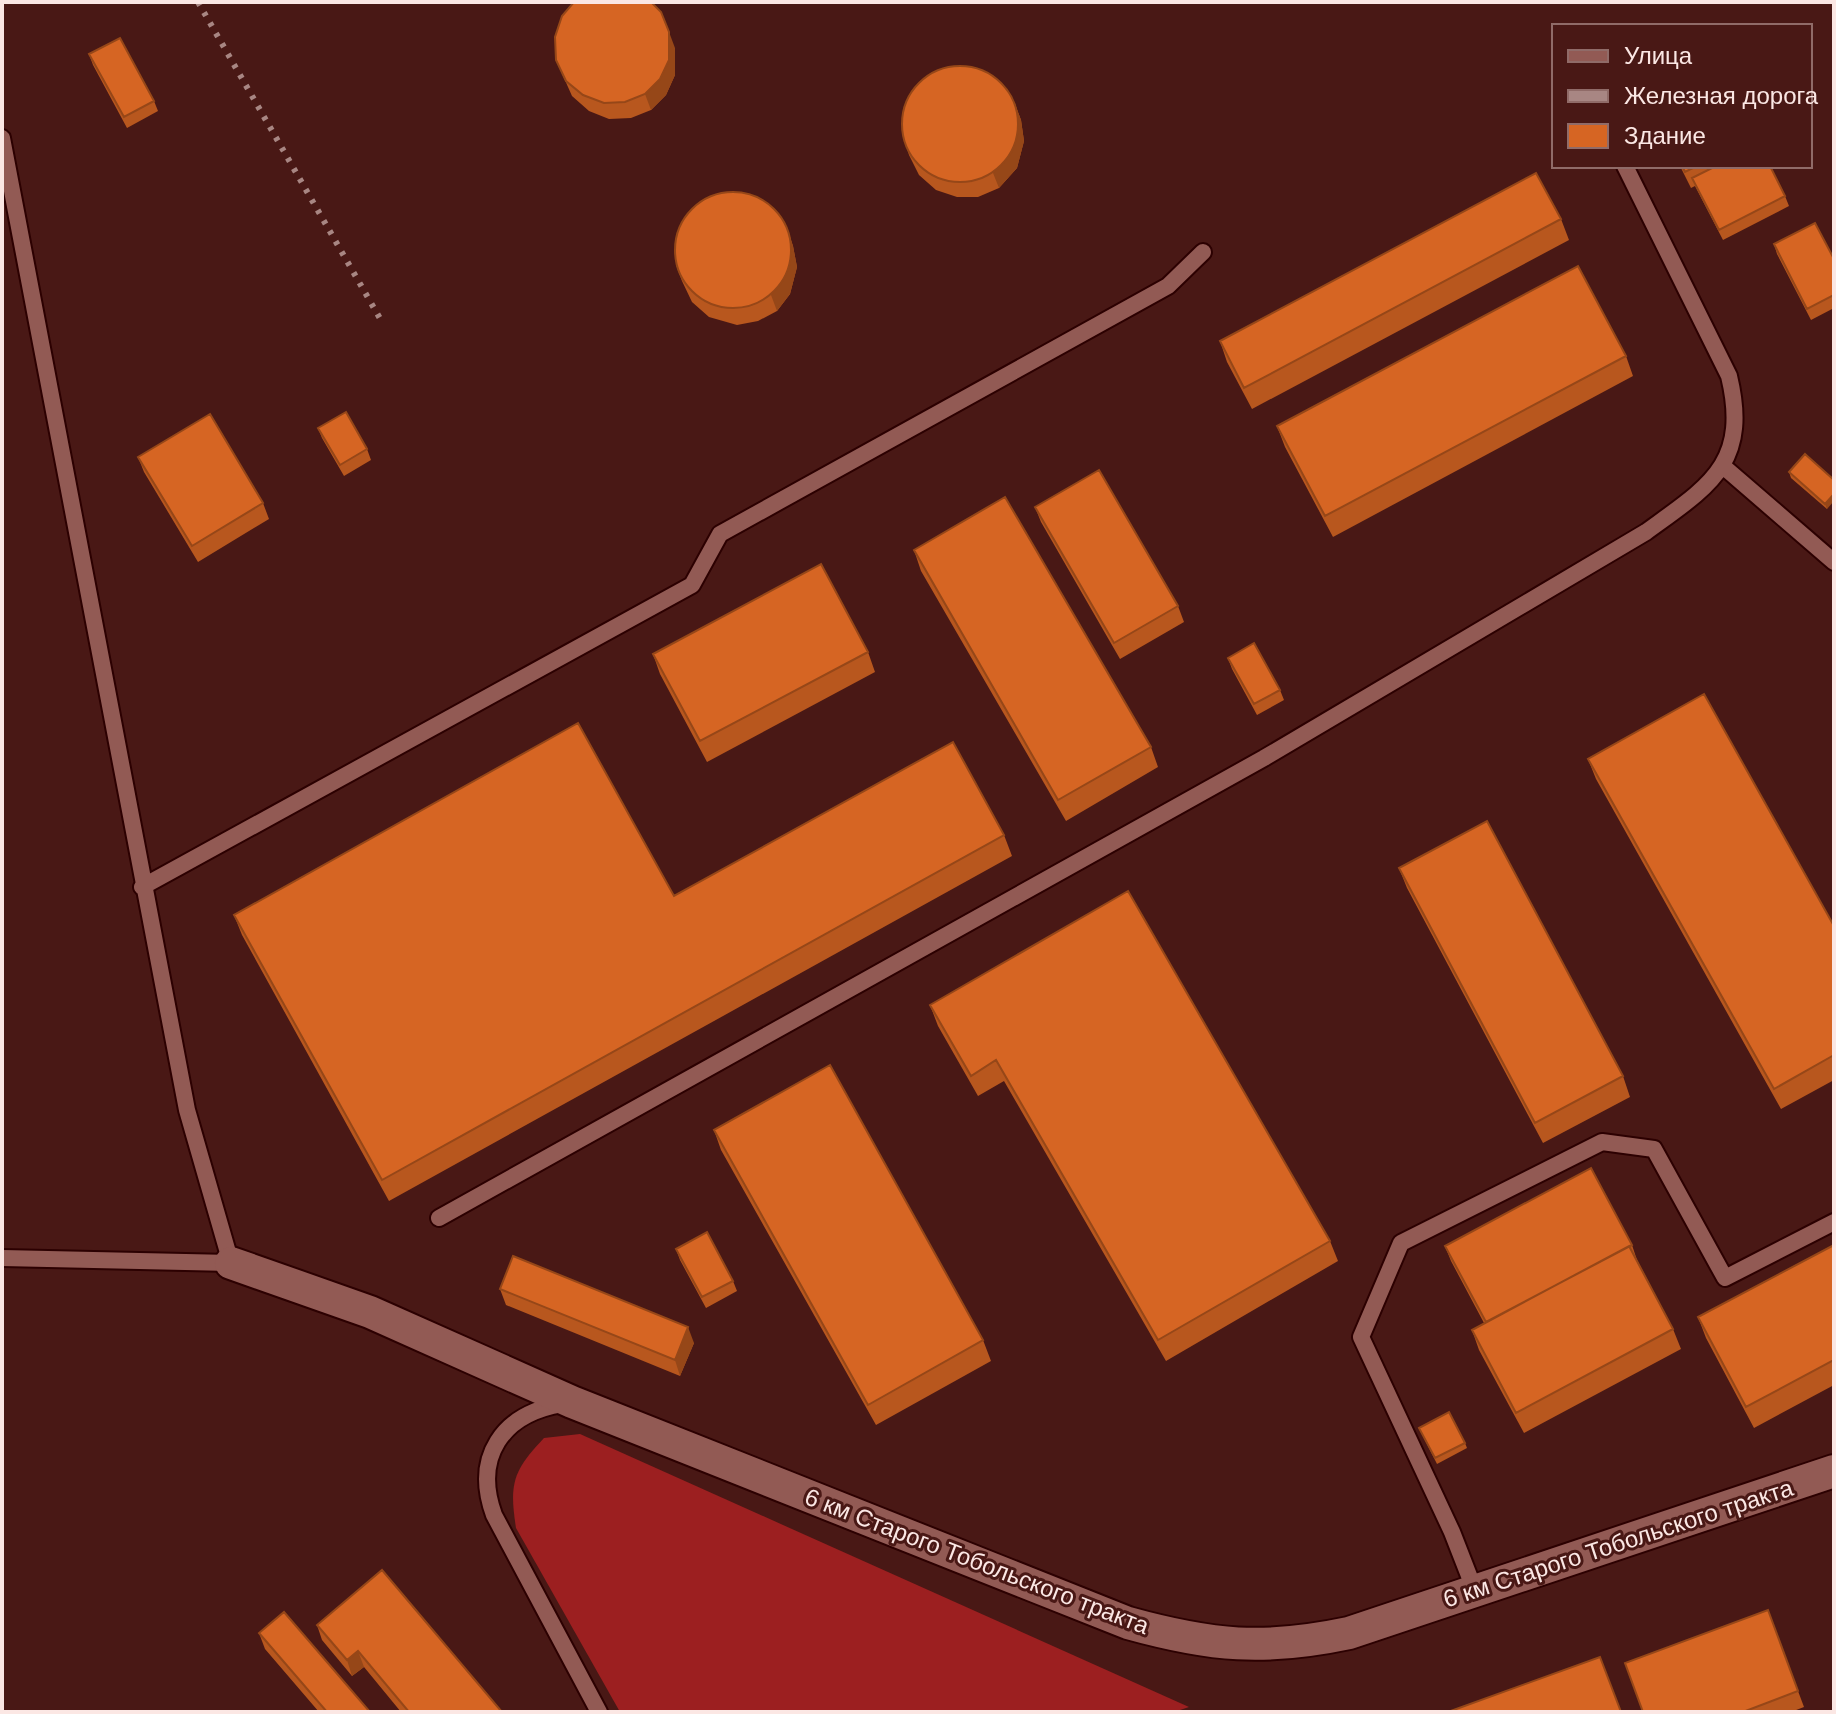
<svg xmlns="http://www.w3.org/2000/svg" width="1836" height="1714" font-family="Arial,sans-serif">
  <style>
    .forest { fill: #9c1f20 }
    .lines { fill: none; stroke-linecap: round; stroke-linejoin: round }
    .lane-casing { stroke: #2c0001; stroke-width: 20 }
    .street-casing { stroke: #2c0001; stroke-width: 36 }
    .lane { stroke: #925a54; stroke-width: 16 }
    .street { stroke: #925a54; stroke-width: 32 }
    .rail { stroke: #a88683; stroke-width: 6; stroke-dasharray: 4 8; stroke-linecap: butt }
    .wall { fill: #b8571e }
    .shaded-wall { fill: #964718 }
    .building { fill: #d66523; stroke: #964718; stroke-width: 2 }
    .labels { text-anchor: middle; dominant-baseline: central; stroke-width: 6; stroke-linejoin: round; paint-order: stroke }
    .street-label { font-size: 24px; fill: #fbe7e4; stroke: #491815 }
  </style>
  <rect width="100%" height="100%" fill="#491815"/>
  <path class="forest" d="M580,1434L1189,1707L1174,1712H620L516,1528C509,1483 513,1471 544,1438Z"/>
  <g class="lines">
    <g class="lane-casing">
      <path id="lane" d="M2,138L187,1110L231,1263L2,1258
        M1724,467L1834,562
        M142,887L692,585L720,534L1168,286L1203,252
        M439,1218L1264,758L1646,532C1709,486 1750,464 1729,376L1625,166
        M562,1404C502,1414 473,1457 494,1515L599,1712
        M1475,1591L1452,1532L1361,1337L1401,1243L1602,1142L1654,1149L1725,1278L1834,1222"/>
    </g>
    <g class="street-casing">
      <path id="street" d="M231,1263L370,1312L572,1402L1128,1623C1211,1646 1264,1651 1349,1633L1834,1471"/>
    </g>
    <use href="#lane" class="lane"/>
    <use href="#street" class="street"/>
    <path class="rail" d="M198,2L382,322"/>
  </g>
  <path class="wall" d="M675,48V75L666,95L651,110L631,118L609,119L589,111L572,96L556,60Z
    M89,54L154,101L158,111L127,128L93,65Z
    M1015,104L1021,120L1024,141L1017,168L999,188L978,197H957L936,190L919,175L909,155L904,139Z
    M1680,166H1770L1785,196L1789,206L1723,240L1695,186L1691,188Z
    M1561,219L1569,240L1252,409L1227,362L1220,341Z
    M788,231L793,246L797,267L790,294L777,311L758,321L737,325L709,317L692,302L682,281L676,265Z
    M1774,244L1834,259V308L1811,320L1777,254Z
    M1626,356L1633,376L1333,537L1285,447L1277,426Z
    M318,428L367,449L371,460L344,476L322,438Z
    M138,457L263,503L269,519L198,562L144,472Z
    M1789,472L1834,480L1827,509L1791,478Z
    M1035,507L1178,606L1184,622L1120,659L1041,522Z
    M914,550L1151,747L1158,767L1066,821L921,571Z
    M868,652L875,672L707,762L660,674L653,654Z
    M1228,658L1280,690L1284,700L1257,715L1232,669Z
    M1588,759L1834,926V1080L1781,1109L1596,779Z
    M1004,835L1012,856L389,1201L242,935L234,915L674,896Z
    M1399,868L1623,1076L1630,1097L1543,1143L1407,888Z
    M930,1005L1330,1241L1338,1261L1166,1361L1004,1081L978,1096L938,1026Z
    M714,1130L983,1340L991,1361L876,1425L721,1150Z
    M1632,1245L1637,1260L1673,1329L1681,1349L1524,1433L1479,1350L1472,1330L1484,1323L1451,1261L1445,1246Z
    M1834,1245V1385L1754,1428L1706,1338L1698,1317Z
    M676,1249L733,1281L737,1291L706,1308L680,1260Z
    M500,1289L694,1343L680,1376L506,1305Z
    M1419,1428L1465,1443L1467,1448L1437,1464Z
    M317,1625L502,1712H401L364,1667L352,1676L322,1640Z
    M259,1633L370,1712H319L265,1649Z
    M1798,1691L1804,1707L1791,1712H1643Z"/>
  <path class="shaded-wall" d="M669,32L675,48V75L666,95L651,110L645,94Z
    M1015,104L1021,120L1024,141L1017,168L999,188L993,173Z
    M788,231L793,246L797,267L790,294L777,311L771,295Z
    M1834,494V501L1827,509L1825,504Z
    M688,1327L694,1343L680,1376L675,1360Z
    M358,1651L364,1667L352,1676L347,1660Z"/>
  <path class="building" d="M574,2H651L661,12L669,32V60L660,79L645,94L625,102L604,103L583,95L566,81L556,60L555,37L562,16Z
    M120,38L154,101L124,117L89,54Z
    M902 124a58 58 0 1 1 116 0a58 58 0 1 1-116 0Z
    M1682,166H1697L1685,172Z
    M1716,166H1770L1785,196L1719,230L1692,178Z
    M1536,173L1561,219L1244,388L1220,341Z
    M675 250a58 58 0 1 1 116 0a58 58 0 1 1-116 0Z
    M1815,223L1834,259V295L1807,309L1774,244Z
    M1578,266L1626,356L1325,516L1277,426Z
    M346,412L367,449L340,465L318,428Z
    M210,414L263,503L192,546L138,457Z
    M1805,454L1834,480V494L1825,504L1789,472Z
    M1099,470L1178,606L1114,643L1035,507Z
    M1005,497L1151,747L1058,800L914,550Z
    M821,564L868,652L700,741L653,654Z
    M1254,643L1280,690L1254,704L1228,658Z
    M1704,694L1834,926V1055L1774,1089L1588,759Z
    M578,723L674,896L953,742L1004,835L382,1180L234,915Z
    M1487,821L1623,1076L1535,1123L1399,868Z
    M1128,891L1330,1241L1158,1340L996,1060L971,1076L930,1005Z
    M830,1065L983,1340L868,1405L714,1130Z
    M1591,1168L1632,1245L1486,1322L1445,1246Z
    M707,1232L733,1281L702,1297L676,1249Z
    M1834,1245V1360L1746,1407L1698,1317Z
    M1629,1246L1673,1329L1516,1413L1472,1330Z
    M513,1256L688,1327L675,1360L500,1289Z
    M1449,1412L1465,1443L1435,1458L1419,1428Z
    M382,1570L502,1712H409L358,1651L347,1660L317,1625Z
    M1768,1610L1798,1691L1743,1712H1643L1625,1663Z
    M284,1612L370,1712H327L259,1633Z
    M1600,1657L1621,1712H1448Z"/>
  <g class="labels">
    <g class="street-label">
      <text transform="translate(1618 1543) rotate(-18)">6 км Старого Тобольского тракта</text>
      <text transform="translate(977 1561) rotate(21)">6 км Старого Тобольского тракта</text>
    </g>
  </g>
  <rect width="1836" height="1714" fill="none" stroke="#fbe7e4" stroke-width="8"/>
  <rect x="1552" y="24" width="260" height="144" fill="#491815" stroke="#906b68" stroke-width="2"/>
  <rect x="1568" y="50" width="40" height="12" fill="#925a54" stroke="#906b68" stroke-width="2"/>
  <text x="1624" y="64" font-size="24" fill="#fbe7e4">Улица</text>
  <rect x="1568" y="90" width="40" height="12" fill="#a88683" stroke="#906b68" stroke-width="2"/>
  <text x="1624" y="104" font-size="24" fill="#fbe7e4">Железная дорога</text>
  <rect x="1568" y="124" width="40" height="24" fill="#d66523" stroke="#906b68" stroke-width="2"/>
  <text x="1624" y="144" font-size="24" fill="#fbe7e4">Здание</text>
</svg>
